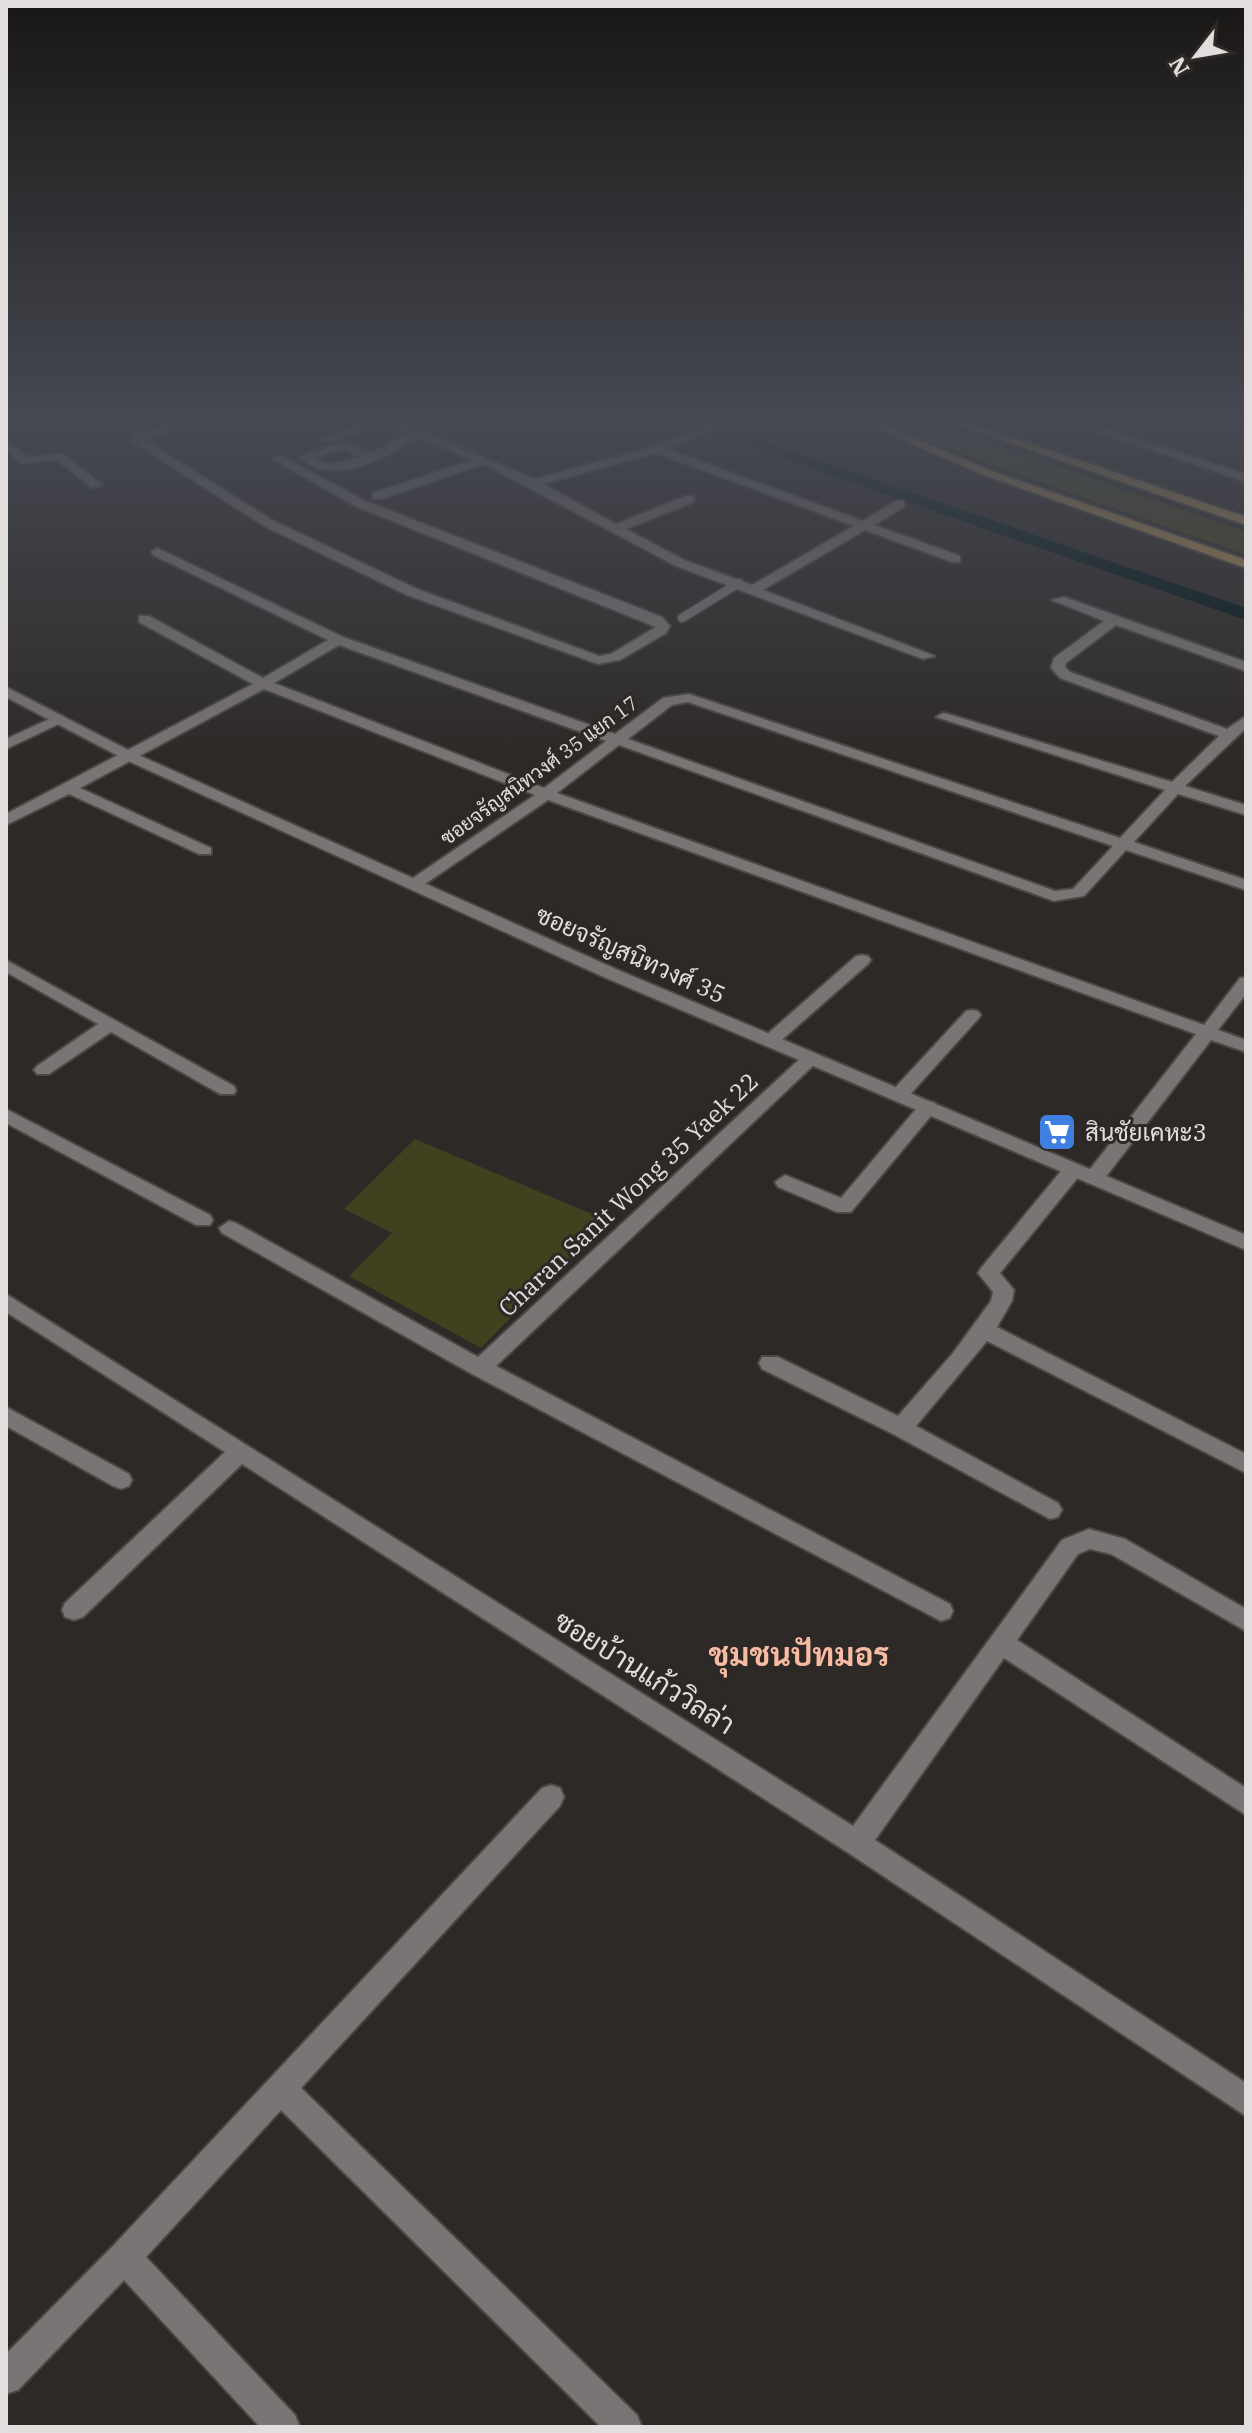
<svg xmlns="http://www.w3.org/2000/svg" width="1252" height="2433" font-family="'IBM Plex Serif',Sarabun,serif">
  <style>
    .green { fill: #40411e }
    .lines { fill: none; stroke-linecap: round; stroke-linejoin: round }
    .canal { fill: #00171a; fill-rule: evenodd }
    .service-casing { stroke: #4a4745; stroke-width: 11 }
    .minor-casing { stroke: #4a4745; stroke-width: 4 }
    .tertiary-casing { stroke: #4a4745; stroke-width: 4 }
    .primary-casing { stroke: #4a4745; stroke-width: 4 }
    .service { stroke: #7a7574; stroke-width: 8 }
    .minor { fill: #7a7574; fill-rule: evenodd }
    .tertiary { fill: #7a7574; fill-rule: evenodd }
    .primary { fill: #ae8c55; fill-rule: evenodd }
    .labels { text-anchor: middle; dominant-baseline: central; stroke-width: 6; stroke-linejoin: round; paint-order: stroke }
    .far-street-label { font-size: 20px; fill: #e1dedd; stroke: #2d2927 }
    .street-label { font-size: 24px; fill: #e1dedd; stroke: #2d2927 }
    .poi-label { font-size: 24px; fill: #e1dedd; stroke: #2d2927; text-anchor: start }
    .near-street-label { font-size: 28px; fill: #e1dedd; stroke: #2d2927 }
    .near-neighbourhood-label { font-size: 32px; font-weight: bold; fill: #f9bba2; stroke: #2d2927 }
  </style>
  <rect width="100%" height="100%" fill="#2d2927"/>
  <path class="green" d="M880,421H927L1246,532V555L986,463Z
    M415,1139L606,1220L481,1348L349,1276L392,1233L344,1209Z"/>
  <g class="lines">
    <path class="canal" d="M702,421H722L765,442L1246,608V620L753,448Z"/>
    <g class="service-casing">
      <path id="service" d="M682,618L739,583"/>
    </g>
    <g class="minor-casing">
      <path id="minor" d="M182,421H200L143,439L272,520L417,589L599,656L611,654L656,627L355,506L274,460V456H282L363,500L662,617L670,626L666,633L620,660L598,664L407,595L264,526L132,441L133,435Z
        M369,421H399L534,479L653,447L708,425L712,426V430L667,449L863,521L896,501H904V507L874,525L960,556V562H952L865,530L763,590L935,656L923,659L676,566L484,464L381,499H373V493L473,460L418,437C386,458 333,488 299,457L342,442L371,453L408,433L385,422L329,442L319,440ZM342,449L361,457L328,465L314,458ZM656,453L854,526L752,585L684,560L626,529L694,502V496H686L616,524L543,484Z
        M1065,421H1082L1246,474V482Z
        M6,440L28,457L63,454L102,485L92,488L57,460L21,463L6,449Z
        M157,548L343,637L615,734L663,698L689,694L1120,838L1165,790L936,717L943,713L948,714L1172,782L1219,736L1060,678L1051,668L1054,658L1104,621L1052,600L1064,597L1246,662V671L1116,625L1066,663L1065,667L1070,672L1227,729L1246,716V728L1185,786L1246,805V815L1178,794L1134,842L1246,880V890L1126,850L1084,896L1054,901L619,745L557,793L1204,1025L1240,978L1246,977V994L1218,1030L1246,1040V1052L1211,1040L1101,1183H1087L1084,1178L1087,1173L1196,1034L548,800L422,886H410V880L535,795L264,689L80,788L211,848V854H199L69,794L6,825V814L253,684L139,622V616H149L263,678L328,640L153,555L151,552ZM339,645L606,741L544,788L274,683ZM688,702L1113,846L1073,889L1055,891L628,739L672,705Z
        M58,715L63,716V722L6,749V739Z
        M862,955L868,956L871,960L868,964L776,1045H764L761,1041L764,1037L856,956Z
        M6,960L234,1086L236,1090L234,1094H220L111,1032L49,1074H37L34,1070L37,1066L98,1024L6,972Z
        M972,1010L978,1011L981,1015L978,1019L906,1099H892L890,1095L892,1091L966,1011Z
        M811,1052L820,1058L817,1062L496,1366L950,1604L953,1611L950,1618L941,1621L472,1374L222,1233L219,1228L229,1221L236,1223L478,1357L805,1054Z
        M928,1101L935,1103L937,1107L935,1111L851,1212H837L778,1187L775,1182L785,1175L841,1198L921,1103Z
        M6,1109L210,1215L213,1220L210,1225H196L6,1123Z
        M1073,1163L1080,1165L1083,1170L1080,1175L1000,1273L1014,1290L1012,1301L997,1327L1246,1454V1473L987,1341L916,1426L1058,1503L1062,1510L1058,1517L1050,1519L893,1434L762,1369L759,1363L762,1357H778L898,1416L953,1353L991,1301L993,1292L978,1273L981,1268L1066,1165Z
        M6,1294L853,1826L1062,1540L1089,1529L1125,1539L1246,1609V1631L1111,1554L1090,1549L1078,1554L1017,1640L1246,1788V1815L1004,1658L875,1840L1246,2083V2116L847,1852L242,1464L83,1617L74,1620L65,1617L62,1610L65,1603L225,1452L6,1312Z
        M6,1407L129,1474L132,1480L129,1486L121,1489L113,1486L6,1426Z
        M551,1785L560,1788L564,1797L560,1806L301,2088L637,2415L642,2427H601L281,2110L146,2257L295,2415L300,2427H260L124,2280L18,2390L6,2394V2354L113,2246L542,1788Z"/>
    </g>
    <g class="tertiary-casing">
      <path id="tertiary" d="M6,687L136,754L618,970L1246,1235V1250L606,978L126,760L6,697Z"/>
    </g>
    <g class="primary-casing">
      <path id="primary" d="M860,421H875L989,470L1246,560V568L981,474Z
        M947,421H964L1246,517V525Z"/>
    </g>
    <use href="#service" class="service"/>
    <use href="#minor" class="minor"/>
    <use href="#tertiary" class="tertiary"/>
    <use href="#primary" class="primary"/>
  </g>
  <linearGradient id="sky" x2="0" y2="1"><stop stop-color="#191715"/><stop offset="0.55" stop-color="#464952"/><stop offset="1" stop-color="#464952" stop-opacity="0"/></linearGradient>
  <rect width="1252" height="762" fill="url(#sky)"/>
  <defs>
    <g id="supermarket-square" transform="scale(2)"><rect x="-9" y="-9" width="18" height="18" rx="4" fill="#3f7fe0" stroke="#2d2927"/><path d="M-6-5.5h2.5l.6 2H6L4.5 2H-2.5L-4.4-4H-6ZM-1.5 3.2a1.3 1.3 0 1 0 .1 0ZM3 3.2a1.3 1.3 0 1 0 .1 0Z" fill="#fff"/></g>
  </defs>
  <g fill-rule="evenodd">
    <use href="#supermarket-square" x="1057" y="1132"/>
  </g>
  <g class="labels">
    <g class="far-street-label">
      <text transform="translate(539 770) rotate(-36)">ซอยจรัญสนิทวงศ์ 35 แยก 17</text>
    </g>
    <g class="street-label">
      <text transform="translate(631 954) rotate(24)">ซอยจรัญสนิทวงศ์ 35</text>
      <text transform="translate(628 1194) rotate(-43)">Charan Sanit Wong 35 Yaek 22</text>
    </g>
    <g class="poi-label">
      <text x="1085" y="1132">สินชัยเคหะ3</text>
    </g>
    <g class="near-street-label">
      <text transform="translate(645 1672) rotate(32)">ซอยบ้านแก้ววิลล่า</text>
    </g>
    <g class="near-neighbourhood-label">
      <text x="799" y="1654">ชุมชนปัทมอร</text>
    </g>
  </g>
  <rect width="1252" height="2433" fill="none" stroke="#e1dedd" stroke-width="16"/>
  <g transform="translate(1196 56) rotate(239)" stroke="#2d2927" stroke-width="6" paint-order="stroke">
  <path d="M0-6L14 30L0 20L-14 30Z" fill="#e1dedd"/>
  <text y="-12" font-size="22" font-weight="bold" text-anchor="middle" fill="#e1dedd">N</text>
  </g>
</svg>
